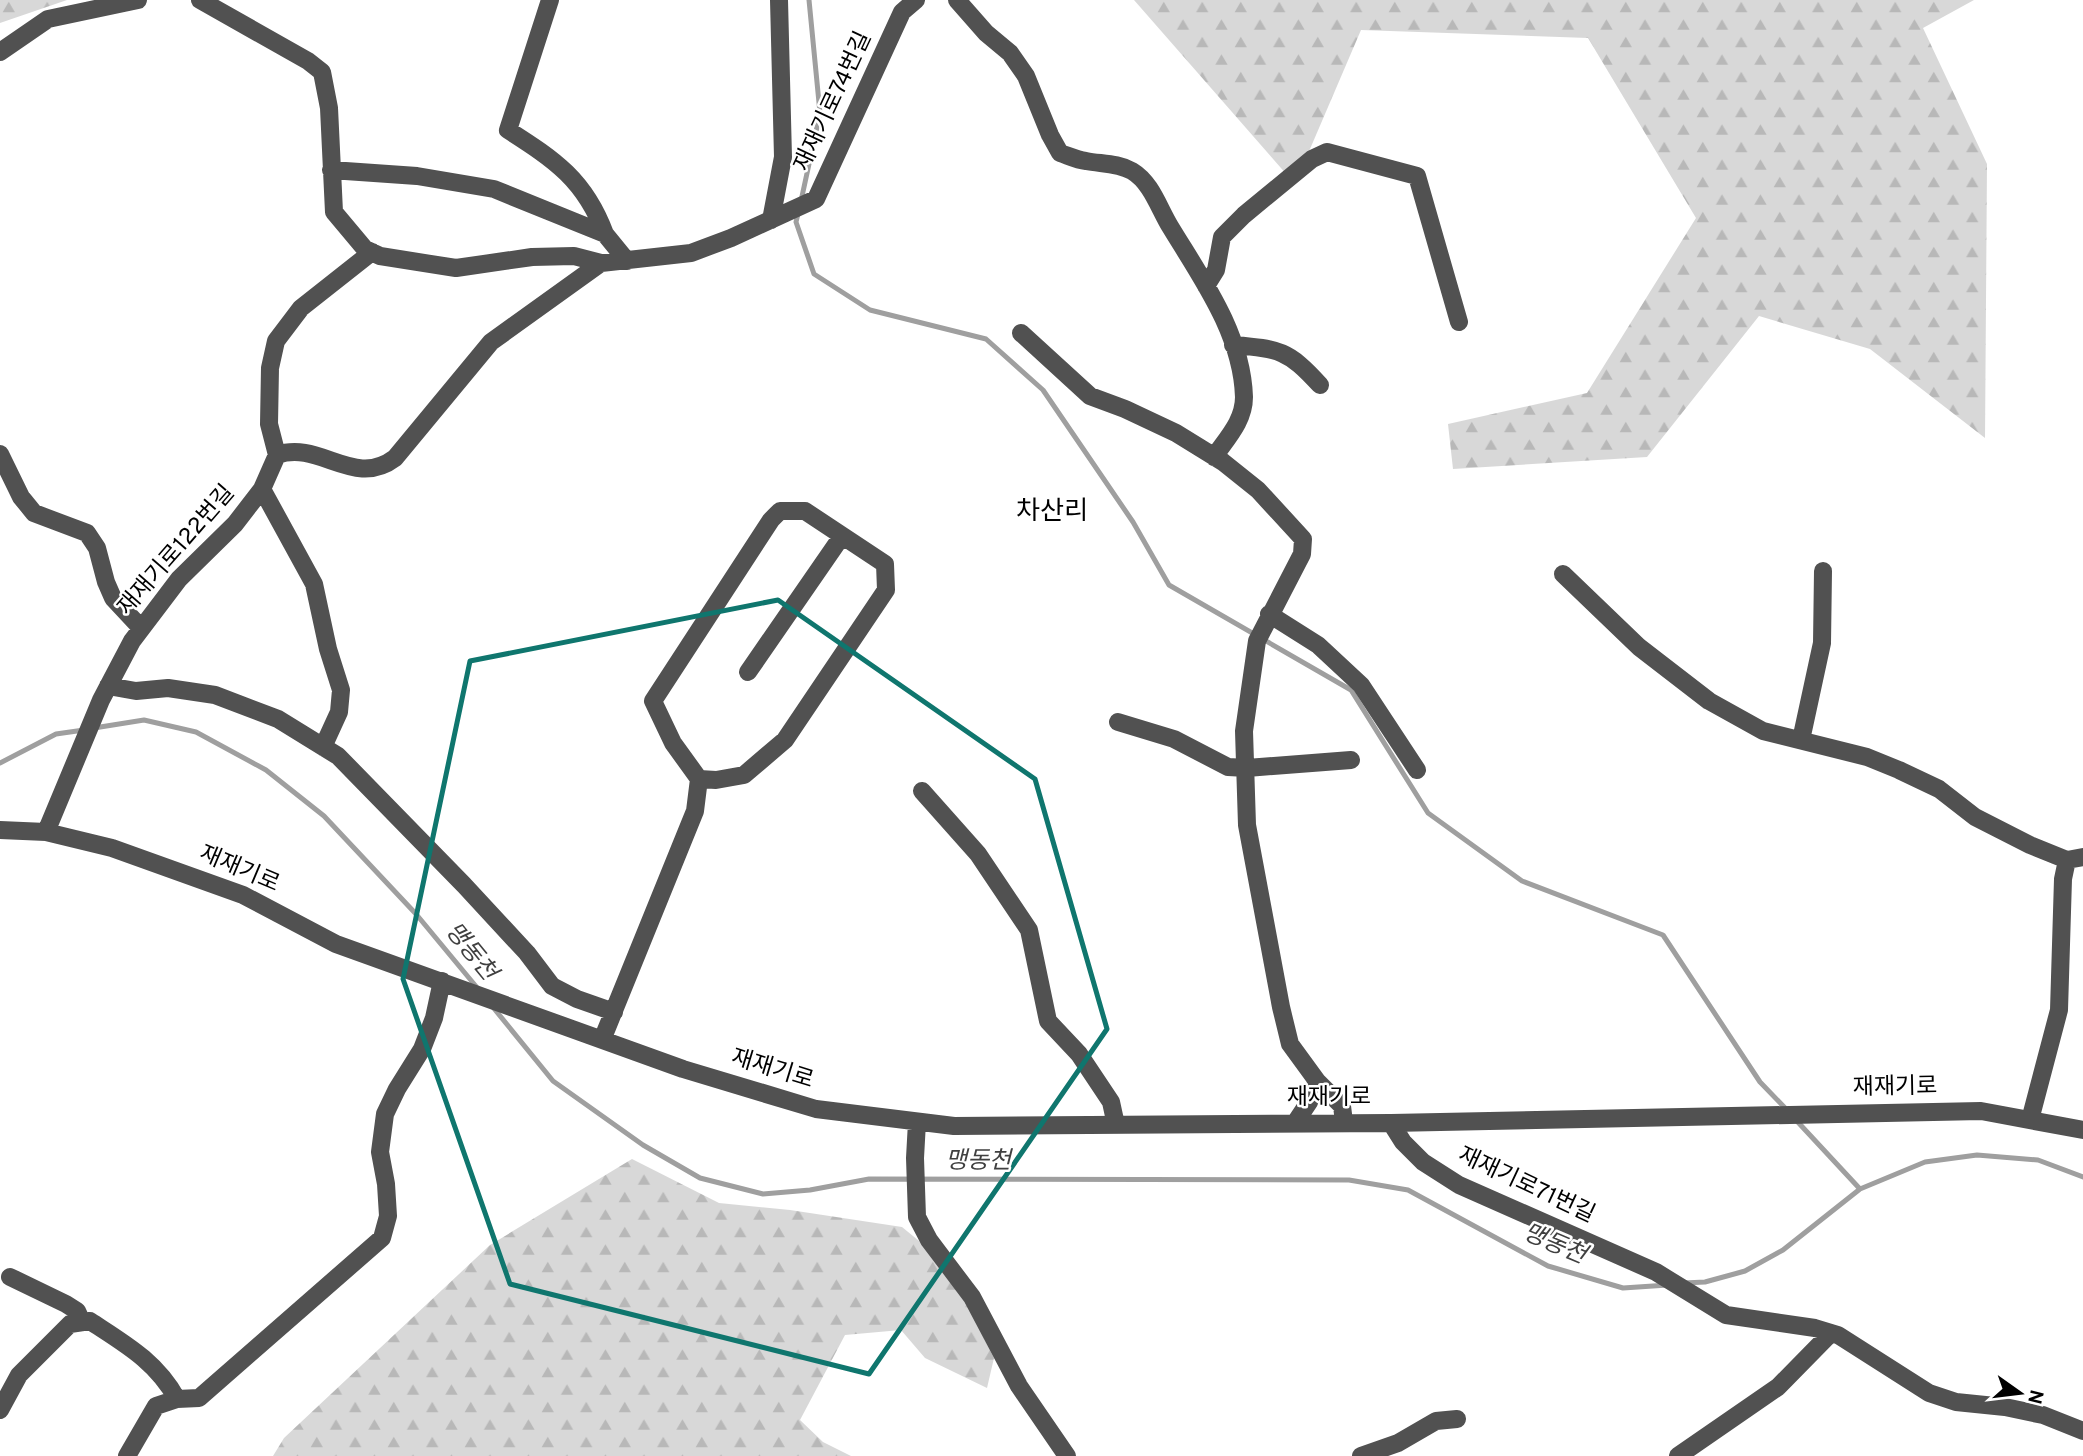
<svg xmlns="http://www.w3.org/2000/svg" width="2083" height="1456" font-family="Overpass,'Noto Sans KR',sans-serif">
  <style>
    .forest { fill: url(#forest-firs) }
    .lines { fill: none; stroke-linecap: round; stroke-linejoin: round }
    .stream { stroke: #9f9f9f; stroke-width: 5 }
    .minor { stroke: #515151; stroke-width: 18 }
    .marked { fill: none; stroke: #0f766e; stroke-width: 5; stroke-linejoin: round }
    .labels { text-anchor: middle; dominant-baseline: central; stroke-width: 5; stroke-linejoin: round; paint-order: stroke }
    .street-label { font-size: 23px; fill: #000; stroke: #fff }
    .water-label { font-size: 24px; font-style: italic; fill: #404040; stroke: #fff }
    .quarter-label { font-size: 26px; fill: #000; stroke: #fff }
  </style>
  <defs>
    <pattern id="forest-firs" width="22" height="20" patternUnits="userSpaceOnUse" patternTransform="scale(1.75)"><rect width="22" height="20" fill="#d8d8d8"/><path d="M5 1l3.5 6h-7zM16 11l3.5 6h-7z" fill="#b8b8b8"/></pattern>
  </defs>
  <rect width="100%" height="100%" fill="#fff"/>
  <path class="forest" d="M0,0H67L0,23Z
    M1134,0H1974L1923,28L1987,164L1985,438L1870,349L1759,316L1647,457L1453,469L1448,424L1587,393L1696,218L1588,38L1361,30L1295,184Z
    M632,1159L719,1203L790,1210L902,1227L946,1263L994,1358L987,1388L925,1358L901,1330L845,1335L800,1420L823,1442L851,1456H273L284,1438L490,1245Z"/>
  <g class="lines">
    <path class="stream" d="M801,201L820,113L809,0
      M799,210L796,222L814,274L870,310L986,339L1043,390L1133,522L1169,585L1351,690L1428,813L1522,881L1663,935L1760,1082L1786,1109
      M94,728L144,720L196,732L266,770L324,816L416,914L479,990
      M0,763L56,734L84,730
      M492,1006L553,1081L643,1145L700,1178L763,1194L810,1190L869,1179L1349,1180L1408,1190L1548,1266L1623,1288L1668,1285
      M1795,1119L1860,1189
      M1684,1283L1705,1282L1745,1271L1783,1250L1860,1189L1925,1162L1977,1155L2038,1160L2083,1177"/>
    <path class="minor" d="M200,0L308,61L322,72L329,108L334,212L365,249L380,256L456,268L532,257L574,256L601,263
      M550,0L508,130C555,160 585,180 605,234
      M957,0L986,33L1010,53L1026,76L1050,135L1060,153C1069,156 1077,160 1086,161C1101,164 1118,163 1132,171C1152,183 1159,209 1171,228C1202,279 1242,334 1244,397C1244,421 1227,438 1214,457
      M0,52L48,19L138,0
      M331,170L417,176L494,189L605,234L627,261
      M771,220L783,157L779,0
      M1206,286L1216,270L1222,237L1244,215L1312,159L1327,152L1417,176L1459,322
      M1021,333L1090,396L1125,409L1176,433L1223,462L1258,490L1303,539L1302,554L1257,641L1244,731L1247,825L1281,1007L1290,1044L1317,1081L1342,1106L1344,1122
      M1233,345C1280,349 1288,350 1320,385
      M0,454L21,497L34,513L87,533L97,548L106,582L113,598L141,628
      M277,455C320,440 354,489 395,458L491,342L601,263L691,253L731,238L816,199L902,12L916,0
      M277,455L269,424L270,368L276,341L301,308L372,252
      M262,489L314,584L328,649L341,690L339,712L323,747
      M1563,574L1639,647L1709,701L1763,731L1867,757L1899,770L1939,789L1975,817L2030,845L2067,860
      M1269,614L1318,645L1361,685L1417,770
      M748,672L842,536
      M108,686L136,691L168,688L215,695L278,719L338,756L464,885L527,953L552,986L577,999L614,1012
      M1118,722L1174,739L1228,767L1247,768L1351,760
      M1801,740L1822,643L1823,571
      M922,791L978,854L1029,930L1048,1021L1079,1054L1111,1102L1116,1125
      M0,830L46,832L112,848L243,895L336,944L683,1069L816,1109L954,1126L1391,1123L1981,1111L2083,1130
      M46,832L101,700L132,641L179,579L235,524L262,489L277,455
      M602,1040L695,811L699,779L673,743L653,701L771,520L780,511H805L885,564L886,590L785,740L744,775L716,780L699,779
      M2030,1120L2059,1010L2063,879L2067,860L2083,857
      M917,1122L915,1158L917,1217L929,1240L972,1297L1019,1386L1067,1456
      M1295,1123L1309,1102L1317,1081
      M1391,1123L1403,1142L1423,1162L1459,1185L1656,1272L1726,1315L1815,1328L1838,1335L1929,1393L1956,1402L2005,1407L2043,1415L2083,1431
      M10,1277L66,1304L77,1311L82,1322
      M0,1410L19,1375L70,1324L90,1321C125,1344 156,1361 177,1399
      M127,1456L156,1406L177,1399L199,1398L382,1238L388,1216L386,1184L380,1152L385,1114L397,1089L422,1049L434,1018L442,981
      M1361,1456L1398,1443L1436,1421L1457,1419
      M1678,1456L1778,1387L1831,1333"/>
  </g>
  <path class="marked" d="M778,600L1035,779L1107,1029L869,1374L510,1284L403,979L470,661Z"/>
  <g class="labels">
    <g class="street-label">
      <text transform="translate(834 102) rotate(-65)">재재기로74번길</text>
      <text transform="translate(177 551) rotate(-49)">재재기로122번길</text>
      <text transform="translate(239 870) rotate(23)">재재기로</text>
      <text transform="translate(772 1070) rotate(17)">재재기로</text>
      <text transform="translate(1895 1088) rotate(-1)">재재기로</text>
      <text x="1329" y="1098">재재기로</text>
      <text transform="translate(1526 1186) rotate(25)">재재기로71번길</text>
    </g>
    <g class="water-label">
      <text transform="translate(470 952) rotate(51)">맹동천</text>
      <text x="978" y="1162">맹동천</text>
      <text transform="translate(1554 1245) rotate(23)">맹동천</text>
    </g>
    <g class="quarter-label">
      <text x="1052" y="512">차산리</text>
    </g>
  </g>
  <g transform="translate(2020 1393) rotate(104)" stroke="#ffffff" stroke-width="5" paint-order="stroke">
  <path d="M0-5L12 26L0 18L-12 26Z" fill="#000000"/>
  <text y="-10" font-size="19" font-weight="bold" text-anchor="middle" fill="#000000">N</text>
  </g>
</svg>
